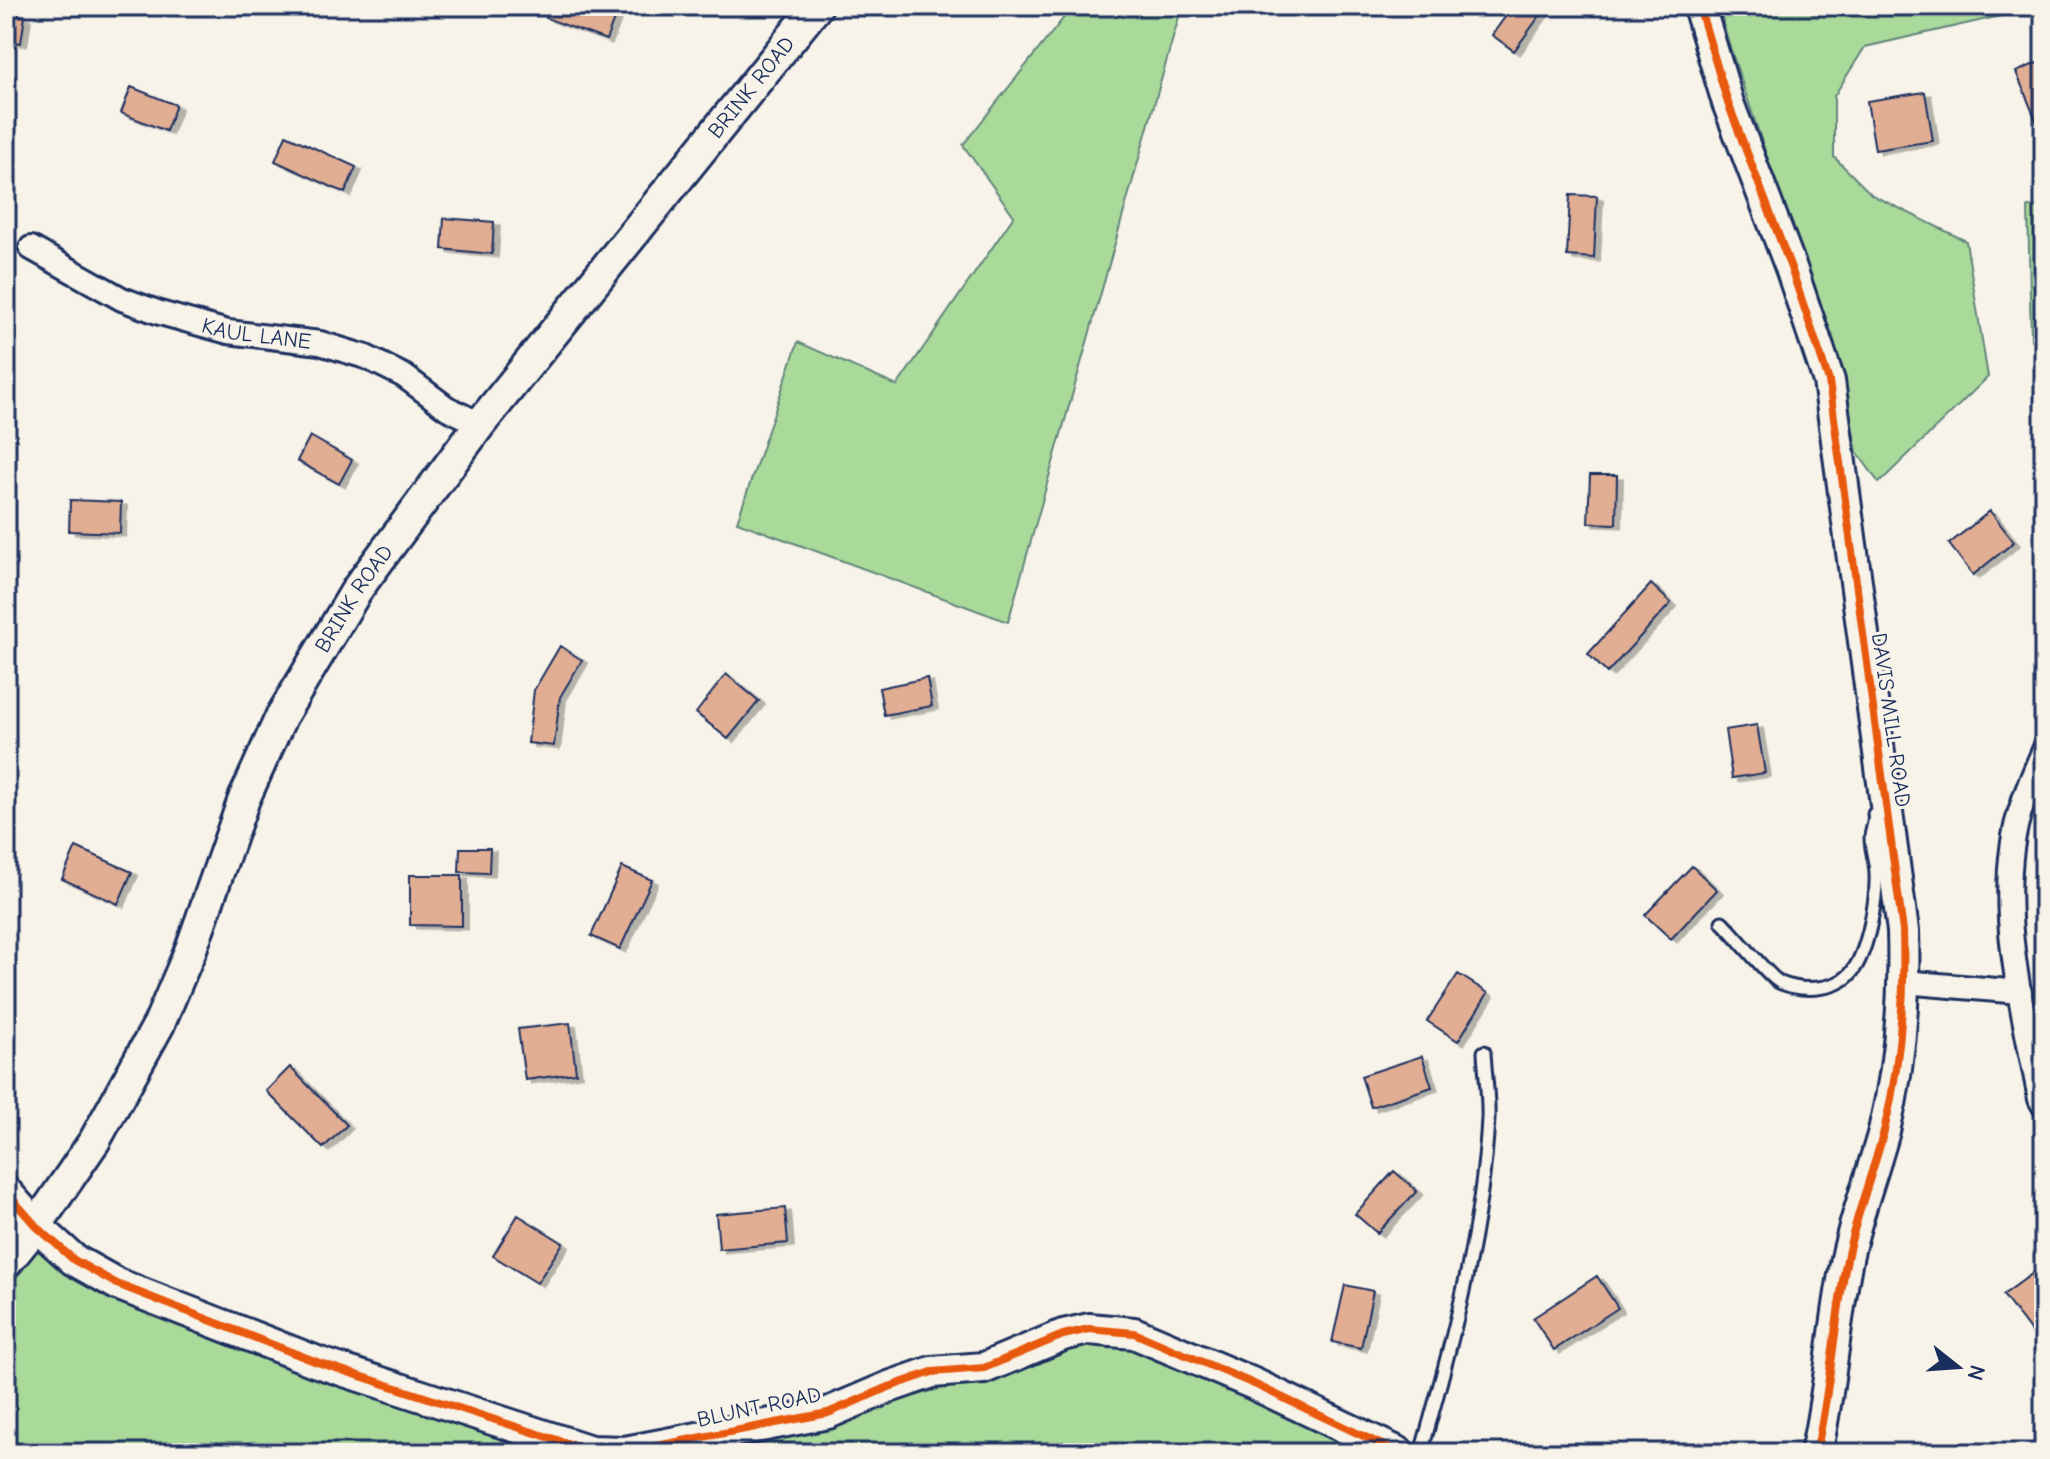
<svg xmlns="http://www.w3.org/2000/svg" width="2050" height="1459" font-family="'Comic Neue',sans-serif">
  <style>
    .green { fill: #aada9a; stroke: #62847c; stroke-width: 2 }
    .building { fill: #e1ae94; stroke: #1b2f5e; stroke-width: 2; filter: url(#shadow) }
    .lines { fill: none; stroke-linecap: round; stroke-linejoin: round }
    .lane-casing { stroke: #1b2f5e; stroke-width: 17 }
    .street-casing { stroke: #1b2f5e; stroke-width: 28 }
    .secondary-casing { stroke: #1b2f5e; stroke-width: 36 }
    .lane { stroke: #f7f3e8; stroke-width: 11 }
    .street { stroke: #f7f3e8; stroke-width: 22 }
    .secondary { stroke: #f7f3e8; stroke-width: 30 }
    .cycleway-casing { stroke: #f7f3e8; stroke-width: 13 }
    .cycleway { stroke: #e8590c; stroke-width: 8 }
    .labels { text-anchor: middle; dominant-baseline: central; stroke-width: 6; stroke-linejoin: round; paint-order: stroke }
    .street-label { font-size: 22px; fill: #1b2f5e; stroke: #f7f3e8 }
  </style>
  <defs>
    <filter id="shadow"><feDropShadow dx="6" dy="3.5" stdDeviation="0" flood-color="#0004"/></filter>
  </defs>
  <rect width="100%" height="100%" fill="#f7f3e8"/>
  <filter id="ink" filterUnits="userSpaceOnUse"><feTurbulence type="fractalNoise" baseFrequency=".0125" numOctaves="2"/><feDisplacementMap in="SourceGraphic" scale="16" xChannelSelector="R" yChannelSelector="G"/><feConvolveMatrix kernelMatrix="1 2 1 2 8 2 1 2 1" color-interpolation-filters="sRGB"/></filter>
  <g filter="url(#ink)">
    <path class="green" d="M1073,6H1182L1008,622L737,522L798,342L897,386L1014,216L963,145Z
      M1719,6H2044L1865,47L1834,96V157L1872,195L1966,241L1988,377L1879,483L1857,452L1833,337L1784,207L1728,41Z
      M2028,207L2044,208V327L2031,340Z
      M6,1210L37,1245L569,1453H6Z
      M1082,1343L1134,1345L1385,1453H691L723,1450L946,1387Z"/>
    <path class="building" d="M550,6H595L616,14L606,40L546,18Z
      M1513,6H1547L1514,51L1492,35Z
      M6,13L25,16L21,43L6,41Z
      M2044,60V128L2040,130L2016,72Z
      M131,87L176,105L166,131L121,113Z
      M1925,92L1933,141L1875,150L1867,101Z
      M286,135L356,167L345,193L275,161Z
      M1570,195L1597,196L1594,258L1567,256Z
      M444,218L494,222L492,254L442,249Z
      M310,436L352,460L339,484L297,461Z
      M1590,475H1617L1616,524L1588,523Z
      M70,500L121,502L120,533L69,531Z
      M1990,511L2014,542L1973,575L1949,544Z
      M1651,584L1671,603L1607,673L1588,654Z
      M560,646L582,660L560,697L554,746L528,743L534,690Z
      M726,674L759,701L728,739L696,713Z
      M927,678L932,706L884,715L879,688Z
      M1757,725L1765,773L1732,778L1725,730Z
      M76,847L132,872L118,904L62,879Z
      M460,848H490L489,873L459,872Z
      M1692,866L1717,890L1671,939L1645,915Z
      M622,867L652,880L620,949L591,936Z
      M410,875H462V926L410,925Z
      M1458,974L1488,993L1458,1041L1427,1021Z
      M570,1023L576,1073L525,1080L518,1029Z
      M1422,1056L1432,1087L1371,1107L1361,1076Z
      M290,1067L347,1125L323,1148L266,1091Z
      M1394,1171L1417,1191L1377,1233L1355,1214Z
      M785,1208L788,1243L719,1249L716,1214Z
      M518,1215L563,1243L537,1283L493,1256Z
      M2040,1268L2044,1274V1324L2032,1333L2003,1295Z
      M1597,1276L1618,1308L1554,1350L1533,1318Z
      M1345,1285L1373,1291L1361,1348L1332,1342Z"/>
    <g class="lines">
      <g class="lane-casing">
        <path id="lane" d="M1722,922C1734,933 1770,979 1781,983C1803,992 1840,991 1854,969C1868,948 1877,900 1876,874C1876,862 1871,850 1871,838C1871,829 1876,824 1874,814
          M1421,1453C1452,1344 1482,1232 1488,1119C1489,1097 1485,1074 1484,1052"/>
      </g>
      <g class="street-casing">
        <g id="street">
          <path id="s1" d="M31,248L122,299L160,313L228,332L320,343L366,357L404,376L447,408L480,424"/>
          <path d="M2044,750C2030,782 2016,814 2012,849C2001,931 2025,1019 2040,1099L2044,1106"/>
          <path d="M1904,982L2020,992"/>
        </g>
      </g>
      <g class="secondary-casing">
        <g id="secondary">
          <path d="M1699,6L1728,103L1791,268L1829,381L1903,931C1905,997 1900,1066 1884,1131C1873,1172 1857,1213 1848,1254C1834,1320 1831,1387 1816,1453"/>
          <path d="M6,1192L36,1226L74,1260L117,1284L317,1362L591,1451L625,1452L828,1413L889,1387L932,1372L984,1368L1063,1335L1089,1329L1134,1333L1254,1384L1399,1453"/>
          <path id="s2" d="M6,1263L36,1226L95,1140L159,1024L191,949L244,799L281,717L358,588L480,424L817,6"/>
        </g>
      </g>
      <use href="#lane" class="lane"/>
      <use href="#street" class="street"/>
      <use href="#secondary" class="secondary"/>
      <g class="cycleway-casing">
        <path id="cycleway" d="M1699,6L1728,103L1791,268L1829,381L1903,931C1905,997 1900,1066 1884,1131C1873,1172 1857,1213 1848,1254C1834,1320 1831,1387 1816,1453
          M6,1192L36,1226L74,1260L117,1284L317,1362L591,1451L625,1452L828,1413L889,1387L932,1372L984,1368L1063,1335L1089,1329L1134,1333L1254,1384L1399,1453"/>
      </g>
      <use href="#cycleway" class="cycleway"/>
    </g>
  </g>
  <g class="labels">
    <g class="street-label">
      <text stroke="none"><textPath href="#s2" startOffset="1402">BRINK ROAD</textPath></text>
      <text stroke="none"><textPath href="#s1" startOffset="244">KAUL LANE</textPath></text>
      <text stroke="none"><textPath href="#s2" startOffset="754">BRINK ROAD</textPath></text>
      <text transform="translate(1891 720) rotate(82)">DAVIS MILL ROAD</text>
      <text transform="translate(759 1407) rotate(-12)">BLUNT ROAD</text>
    </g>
  </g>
  <rect width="2050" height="1459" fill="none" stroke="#f7f3e8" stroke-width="32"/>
  <rect x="16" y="16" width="2018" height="1427" fill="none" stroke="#1b2f5e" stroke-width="3" filter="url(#ink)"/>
  <g transform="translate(1958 1367) rotate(107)" stroke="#f7f3e8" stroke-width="6" paint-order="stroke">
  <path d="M0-6L14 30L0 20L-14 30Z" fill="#1b2f5e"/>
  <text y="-12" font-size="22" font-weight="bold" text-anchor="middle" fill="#1b2f5e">N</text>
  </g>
</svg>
